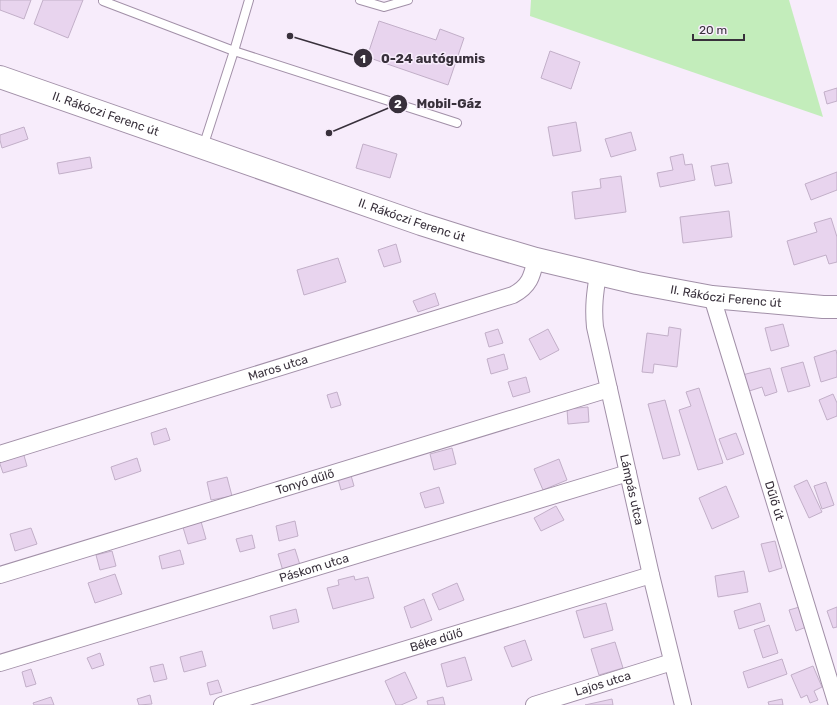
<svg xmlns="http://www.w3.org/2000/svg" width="837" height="705" font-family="Rubik,sans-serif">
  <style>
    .green { fill: #c3edbb }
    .building { fill: #e8d4ee; stroke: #c2afc8 }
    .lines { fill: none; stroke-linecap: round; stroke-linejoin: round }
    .service-casing { stroke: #a290a8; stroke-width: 10 }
    .minor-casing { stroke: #a290a8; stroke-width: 18 }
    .secondary-casing { stroke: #a290a8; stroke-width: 24 }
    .service { stroke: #fff; stroke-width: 8 }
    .minor { stroke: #fff; stroke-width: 16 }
    .secondary { stroke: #fff; stroke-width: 22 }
    .labels { text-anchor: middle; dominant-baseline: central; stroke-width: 3; stroke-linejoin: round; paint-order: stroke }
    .street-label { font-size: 12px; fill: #38303b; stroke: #f7ecfb }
    .leader { fill: none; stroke: #38303b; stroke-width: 1.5 }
    .callout-dot { fill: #38303b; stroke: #f7ecfb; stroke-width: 1.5 }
    .mark-label { font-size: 12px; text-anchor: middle; font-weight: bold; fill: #fff }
    .callout-label { font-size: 13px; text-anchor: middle; font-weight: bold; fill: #38303b; stroke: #f7ecfb; stroke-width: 3; stroke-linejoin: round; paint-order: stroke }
  </style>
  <rect width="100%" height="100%" fill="#f7ecfb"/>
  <path class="green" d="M531,0H789L823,117L530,16Z"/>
  <path class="building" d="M0,0H31L24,19L0,10Z
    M43,0H83L68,38L34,24Z
    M379,21L436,40L440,29L464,38L448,85L367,57Z
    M550,51L580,62L571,89L541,78Z
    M837,88V101L827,104L824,92Z
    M576,122L581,151L553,156L548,127Z
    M24,127L28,139L2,148L0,140V135Z
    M631,132L636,150L611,157L605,139Z
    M363,144L397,154L390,178L356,168Z
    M683,154L685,165L692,164L695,180L660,187L657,173L673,170L670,157Z
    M90,157L92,168L59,174L57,163Z
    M728,163L732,183L715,186L711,166Z
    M837,172V190L811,200L805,184Z
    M621,176L626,212L575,219L572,192L601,188L600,179Z
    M729,211L732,237L683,243L680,217Z
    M831,218L837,237V262L829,264L826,255L794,265L787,241L817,232L814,223Z
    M396,244L401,262L384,267L378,250Z
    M338,258L346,282L304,295L297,270Z
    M435,293L439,305L418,312L413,301Z
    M783,324L789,346L771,351L765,328Z
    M669,327L681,329L677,367L654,364L653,373L642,372L647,333L668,336Z
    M498,329L503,343L489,347L485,333Z
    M548,329L559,350L540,360L529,339Z
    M836,350L837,355V377L821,382L814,357Z
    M504,354L508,369L491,374L487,359Z
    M803,362L810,386L788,392L781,368Z
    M770,368L777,392L765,396L762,387L746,392L742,375Z
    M526,377L530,392L513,397L508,382Z
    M699,388L723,463L698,470L679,410L691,406L686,392Z
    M337,392L341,405L331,408L327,395Z
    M833,394L837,403V416L827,420L819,400Z
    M665,400L680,455L663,459L648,404Z
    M588,407L589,422L568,424L567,409Z
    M166,428L170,440L154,445L151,433Z
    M736,433L744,454L727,460L719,439Z
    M452,448L456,464L434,470L430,454Z
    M23,452L27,466L3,473L0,464V459Z
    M137,458L141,471L115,480L111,467Z
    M559,459L567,480L543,490L534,469Z
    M350,472L354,486L341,490L337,475Z
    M227,477L232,496L211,500L207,482Z
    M807,480L822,512L809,518L794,486Z
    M826,482L834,505L822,509L814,486Z
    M726,486L739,517L712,529L699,498Z
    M439,487L444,503L425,508L420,493Z
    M556,506L564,520L541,531L534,518Z
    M200,518L206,539L188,544L182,524Z
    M295,521L298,536L279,541L276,526Z
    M31,528L37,544L15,551L10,534Z
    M252,535L255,548L240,552L236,539Z
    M775,541L782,568L769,572L761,544Z
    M295,549L300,565L283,571L278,554Z
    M180,550L184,564L162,569L159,556Z
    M112,551L116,566L100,570L96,555Z
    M744,571L748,592L718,597L715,576Z
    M115,574L122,594L95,603L88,583Z
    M354,576L355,580L368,577L374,598L333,609L327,588L339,585L338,580Z
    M457,583L464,600L439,610L432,594Z
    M424,599L432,620L411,628L404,607Z
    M606,603L613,630L584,638L576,611Z
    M760,603L765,621L739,629L734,611Z
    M803,606L809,626L796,631L789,610Z
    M837,607V627L833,628L827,611Z
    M296,609L299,622L273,629L270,616Z
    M769,625L778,653L763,658L754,630Z
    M525,640L532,660L512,667L504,647Z
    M615,642L623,668L599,675L591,649Z
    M202,651L206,666L184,672L180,657Z
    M100,653L104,665L92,669L87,658Z
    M465,657L472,680L447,687L441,664Z
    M782,659L787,674L748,688L743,672Z
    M163,664L167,679L154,682L150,667Z
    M813,666L822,687L814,691L818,700L810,703L807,695L801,698L791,675Z
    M31,669L36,684L26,687L22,672Z
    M405,672L417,698L401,705H396L385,681Z
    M218,680L222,692L210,695L207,683Z
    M150,695L152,704L139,705L137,699Z
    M51,697L54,705H34L33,703Z
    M443,697L445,705H428L427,701Z
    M612,699L613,705H585Z
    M782,699L783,705H769L768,702Z"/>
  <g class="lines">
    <g class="service-casing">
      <path id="service" d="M360,0L384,7L408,0
        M103,1L234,51L457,123
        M203,147L234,51L249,0"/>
    </g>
    <g class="minor-casing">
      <g id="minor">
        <path id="s1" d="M598,274C595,293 593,307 595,327L651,575L683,705"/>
        <path id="s2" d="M712,297L837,705"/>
        <path id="s3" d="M0,454L513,295C530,286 532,276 536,259"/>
        <path id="s4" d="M0,575L609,389"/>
        <path id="s5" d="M0,663L628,473"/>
        <path id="s6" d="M222,705L651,575"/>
        <path id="s7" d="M534,705L672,662"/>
      </g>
    </g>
    <g class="secondary-casing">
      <g id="secondary">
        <path id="s8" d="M0,77L421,224L478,242L536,259L637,283L712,297L823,307H837"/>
      </g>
    </g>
    <use href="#service" class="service"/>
    <use href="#minor" class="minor"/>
    <use href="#secondary" class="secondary"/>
  </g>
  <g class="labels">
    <g class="street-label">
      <text stroke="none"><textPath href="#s8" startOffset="112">II. Rákóczi Ferenc út</textPath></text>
      <text stroke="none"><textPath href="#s8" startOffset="436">II. Rákóczi Ferenc út</textPath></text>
      <text stroke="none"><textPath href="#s8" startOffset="760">II. Rákóczi Ferenc út</textPath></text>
      <text stroke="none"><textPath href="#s3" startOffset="291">Maros utca</textPath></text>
      <text stroke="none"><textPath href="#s4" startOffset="319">Tonyó dűlő</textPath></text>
      <text stroke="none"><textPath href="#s1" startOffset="220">Lámpás utca</textPath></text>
      <text stroke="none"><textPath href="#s2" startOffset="213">Dűlő út</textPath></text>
      <text stroke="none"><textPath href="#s5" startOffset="328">Páskom utca</textPath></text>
      <text stroke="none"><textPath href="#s6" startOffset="224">Béke dűlő</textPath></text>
      <text stroke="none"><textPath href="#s7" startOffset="72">Lajos utca</textPath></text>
    </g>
  </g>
  <path class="leader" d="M290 36L363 58M329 133L398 104"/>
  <g class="callout-dot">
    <circle cx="290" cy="36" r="4"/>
    <circle cx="329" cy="133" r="4"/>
    <circle cx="363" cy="58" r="10"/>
    <circle cx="398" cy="104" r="10"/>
  </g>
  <g class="mark-label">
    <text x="363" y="63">1</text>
    <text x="398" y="108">2</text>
  </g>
  <g class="callout-label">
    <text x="433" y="63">0-24 autógumis</text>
    <text x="449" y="108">Mobil-Gáz</text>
  </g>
  <path d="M693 34v6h51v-6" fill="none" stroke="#38303b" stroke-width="2"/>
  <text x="699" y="34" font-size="12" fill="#38303b" stroke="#f7ecfb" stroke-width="3" paint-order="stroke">20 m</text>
</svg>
